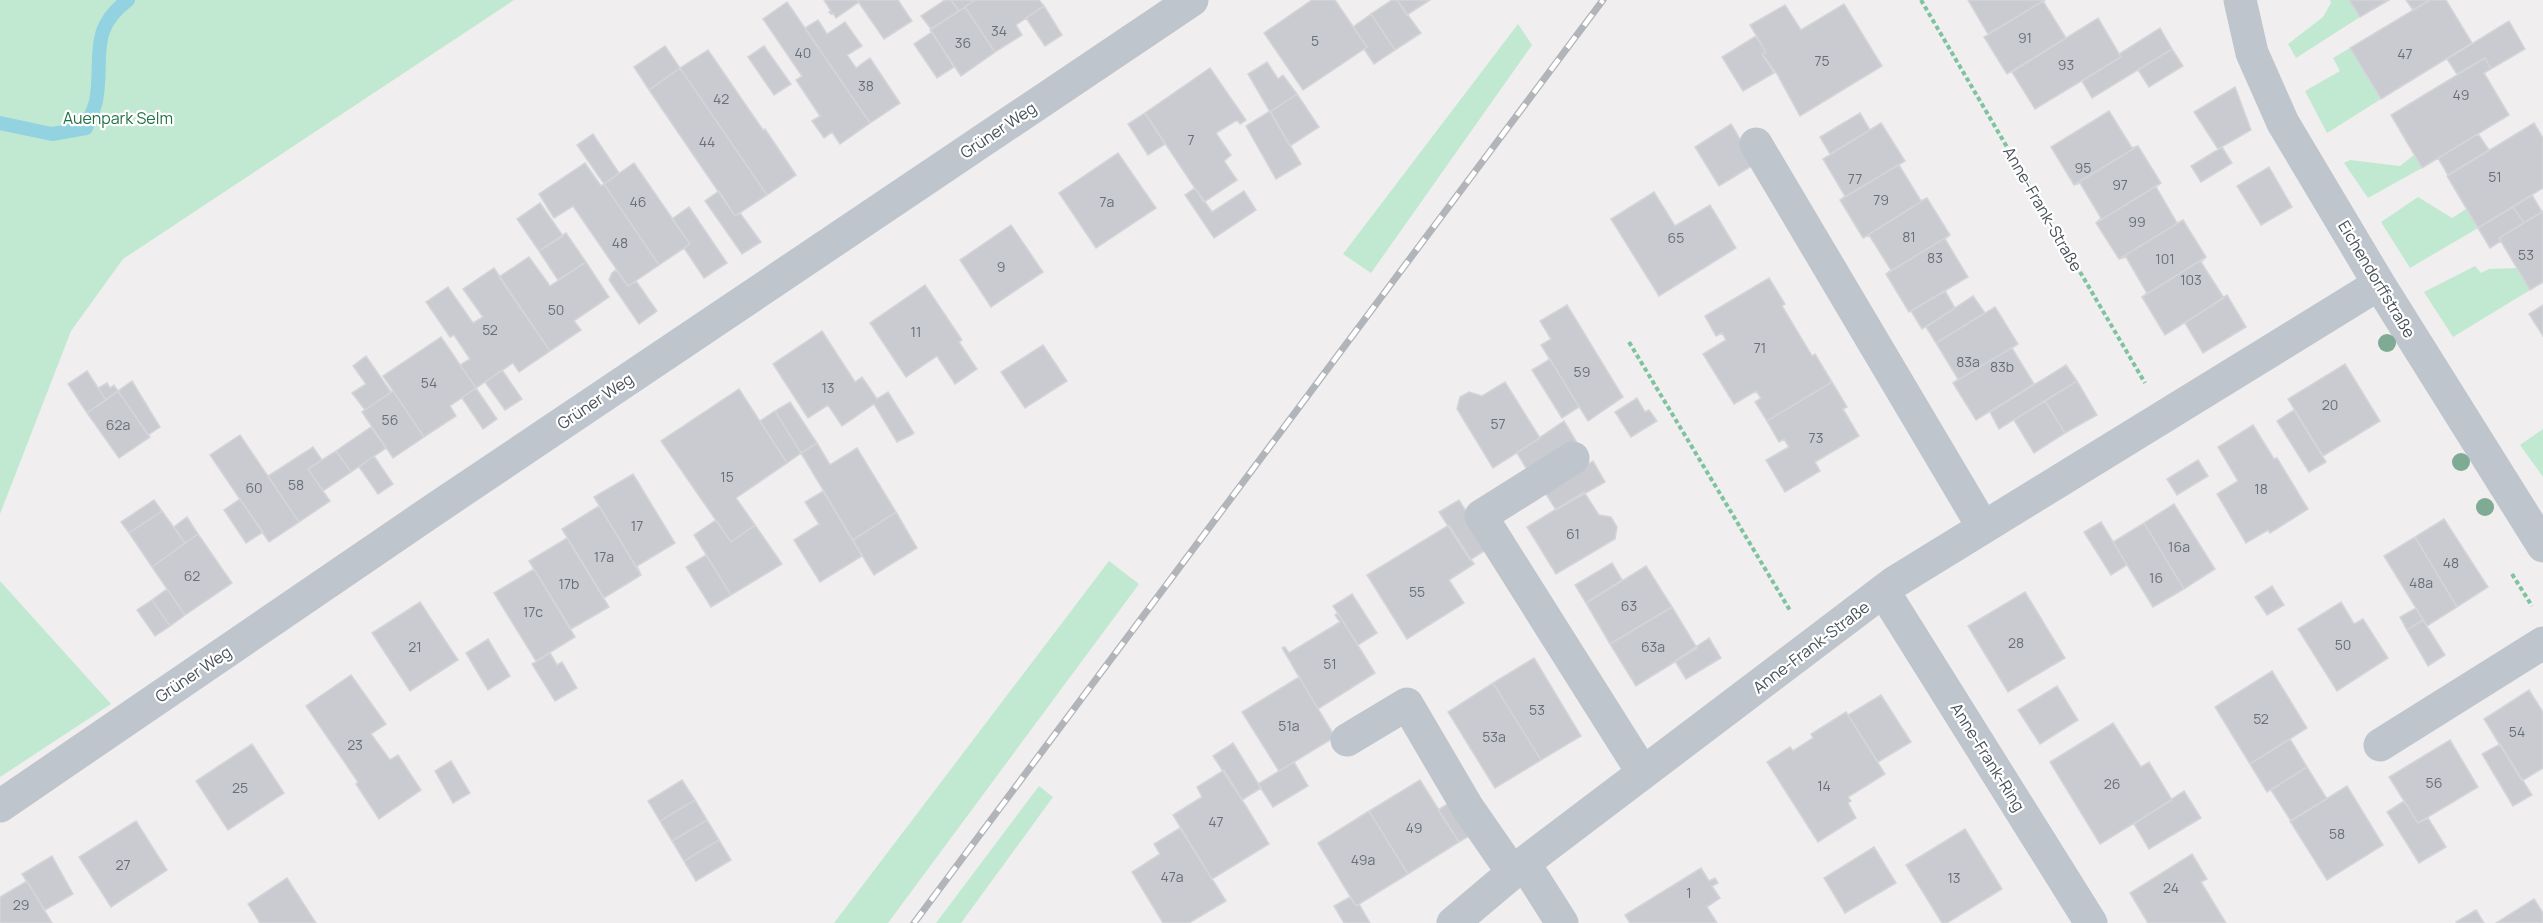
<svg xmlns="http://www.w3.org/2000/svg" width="2543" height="923" font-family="Manrope,sans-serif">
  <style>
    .green { fill: #c1e9d1 }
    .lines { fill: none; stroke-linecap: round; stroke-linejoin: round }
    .stream { stroke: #93d2e1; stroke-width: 14 }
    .building { fill: #c9cbd0; stroke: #d3d5d9; stroke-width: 1.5 }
    .path { stroke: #7dc3a0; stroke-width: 4; stroke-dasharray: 4.5 3; stroke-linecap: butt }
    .minor { stroke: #bec5cc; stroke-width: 33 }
    .rail-casing { stroke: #b1b4b8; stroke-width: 7 }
    .rail { stroke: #fff; stroke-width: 4.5; stroke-dasharray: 14; stroke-linecap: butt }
    .tree { fill: #7faa93 }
    .labels { text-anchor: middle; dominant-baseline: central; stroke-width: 4.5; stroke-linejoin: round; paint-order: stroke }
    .number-label { font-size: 14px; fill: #687077 }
    .park-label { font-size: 16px; fill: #227249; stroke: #fff }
    .street-label { font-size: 16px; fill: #485159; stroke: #fff }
  </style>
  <rect width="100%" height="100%" fill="#f0eeee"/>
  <path class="green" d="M0,0H514L123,259L71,331L0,514Z
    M2330,0H2349L2360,17L2296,58L2288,44L2323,17L2331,3Z
    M1518,24L1532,45L1371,273L1343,254Z
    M2350,48L2381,99L2327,133L2305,91L2340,71L2333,58Z
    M2414,155L2422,168L2368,198L2344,163L2350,160L2400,166Z
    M2418,197L2452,218L2466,209L2478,228L2410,268L2381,222Z
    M2475,266L2481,273L2489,269L2518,268L2530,290L2453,337L2424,292Z
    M2543,429V477L2520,445Z
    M1109,561L1139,584L888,923H834Z
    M0,581L111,704L0,777Z
    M1039,786L1053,797L961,923H936Z"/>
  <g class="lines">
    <path class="stream" d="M0,123L52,134L86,128C89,119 94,110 96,101C104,60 87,30 128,0"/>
  </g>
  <path class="building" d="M824,0H857L859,2L836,18L833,13L831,14L829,12L831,11Z
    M857,0H898L912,21L884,39Z
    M945,0H951L959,11L931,29L921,16Z
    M951,0H975L959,11Z
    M975,0H1039L1044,6L1016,25L1022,35L995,52L965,7Z
    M1312,0H1335L1367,47L1303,90L1264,33Z
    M1392,0H1397L1421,33L1395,50L1371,14Z
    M1397,0H1430L1407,15Z
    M1968,0H2045L1988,34Z
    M2349,0H2389L2360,17Z
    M2406,0H2430L2413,10Z
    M2430,0H2446L2472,43L2381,99L2350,48Z
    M2043,1L2066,38L2007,74L1984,37Z
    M787,2L870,123L840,144L832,132L824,138L812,121L820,116L796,80L802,76L763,19Z
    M1844,4L1882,66L1800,116L1777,74L1762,54L1766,52L1750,25L1785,5L1801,30Z
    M1044,6L1062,35L1045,46L1026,18Z
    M965,7L995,52L961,76L930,30Z
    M1371,14L1395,50L1374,64L1364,49L1367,47L1353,27Z
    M2098,18L2121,57L2035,109L2012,72Z
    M818,20L827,34L845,22L862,46L847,55L856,68L870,58L900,103L870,123L805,28Z
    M2509,21L2525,49L2491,69L2485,58L2457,74L2447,59Z
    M2160,28L2172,49L2092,98L2082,81L2121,57L2119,54Z
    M932,32L954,67L937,78L914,44Z
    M1756,36L1766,52L1762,54L1774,73L1743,91L1722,57Z
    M665,46L680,68L649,90L634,67Z
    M764,46L791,84L774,95L748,57Z
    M2172,49L2183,66L2149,87L2138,70Z
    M708,50L763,130L765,129L796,175L767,195L680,68Z
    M2485,58L2491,69L2484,73L2509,115L2422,168L2391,115Z
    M1267,62L1278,79L1283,75L1297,94L1270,112L1248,74Z
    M680,68L767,195L735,216L649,90Z
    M1210,68L1246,120L1240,124L1237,120L1216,133L1231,155L1224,161L1237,180L1204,202L1145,113Z
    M2235,87L2251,130L2218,149L2194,112Z
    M1297,94L1319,127L1290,146L1270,112Z
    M1270,111L1301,164L1276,179L1246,126Z
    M2109,111L2132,148L2138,146L2074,185L2051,147Z
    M1145,113L1165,144L1148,155L1128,124Z
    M1860,113L1870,130L1830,154L1820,137Z
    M1881,123L1905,161L1840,200L1845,196L1823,159Z
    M2534,123L2543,138V188L2478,228L2447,176Z
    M1731,124L1755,164L1719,186L1695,147Z
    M593,134L619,173L604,184L577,145Z
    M2478,134L2489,150L2448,175L2438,158Z
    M2138,146L2161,183L2096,223L2101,218L2080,183L2074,185Z
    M2222,147L2232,163L2201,182L2191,166Z
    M1118,153L1156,208L1096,248L1059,193Z
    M1905,161L1899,165L1921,201L1927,198L1863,238L1840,200Z
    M585,163L601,186L604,184L659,265L628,286L573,206L554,218L539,194Z
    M634,163L690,244L659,265L604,184Z
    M2269,167L2292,207L2261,225L2237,186Z
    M2161,183L2156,187L2177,223L2183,220L2119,259L2096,223Z
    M1195,188L1212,212L1244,191L1256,210L1214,238L1185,195Z
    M719,191L735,216L740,213L761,242L742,254L705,201Z
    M1654,192L1675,226L1710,205L1736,248L1659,296L1611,219Z
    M2532,195L2542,212L2524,223L2513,207Z
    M1927,198L1950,235L1886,274L1891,270L1869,235L1863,238Z
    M540,203L563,236L539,251L517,219Z
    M689,207L727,263L704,278L684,248L690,244L672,219Z
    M2513,207L2524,223L2499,238L2501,241L2490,248L2478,228Z
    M2543,211V282L2530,290L2499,238Z
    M2183,220L2206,257L2142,297L2147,293L2126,257L2119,259Z
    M1011,225L1043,272L991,307L960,260Z
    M566,233L586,262L558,280L539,251Z
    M1950,235L1945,239L1968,277L1909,312L1886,274Z
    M529,257L550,286L586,262L609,297L574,321L581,330L550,351L499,277Z
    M2206,257L2201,262L2224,298L2165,335L2142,297Z
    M494,268L550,351L519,372L513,363L476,388L460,365L470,359L454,335L450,337L426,302L448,287L473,323L483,317L463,289Z
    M616,270L628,286L636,281L657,311L639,324L609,280L612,273Z
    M1769,278L1785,304L1782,306L1812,356L1815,354L1832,382L1767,421L1755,402L1761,398L1756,391L1734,404L1703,354L1726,340L1722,333L1716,336L1705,316Z
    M925,285L962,340L959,342L977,369L955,384L937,356L906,377L870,323Z
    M1945,291L1955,308L1922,329L1911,311Z
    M2227,295L2246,327L2203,353L2185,323Z
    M1973,296L1985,313L1936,343L1926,327Z
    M1567,305L1623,397L1588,421L1541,345L1551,339L1540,321Z
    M2543,305V336L2529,314Z
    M1995,307L2018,344L1953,383L1958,379L1936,343Z
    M822,331L855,382L862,377L877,399L888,392L914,433L911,435L897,442L874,404L842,426L828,405L808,418L773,364Z
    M441,337L476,388L450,406L456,416L424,437L383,376Z
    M2018,344L2012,348L2034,384L1976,420L1953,383Z
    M1043,345L1067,381L1025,408L1001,372Z
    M366,356L391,392L365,410L352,393L366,384L353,366Z
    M1550,359L1579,407L1562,418L1532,370Z
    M2345,364L2380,421L2323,456L2288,399Z
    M2066,365L2077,381L1999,429L1990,412Z
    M502,370L522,399L505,410L485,382Z
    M87,371L106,400L87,413L68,384Z
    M132,381L160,427L148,435L118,391Z
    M2077,381L2097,415L2065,433L2045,401Z
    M1505,382L1540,438L1493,468L1457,409L1460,397L1469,392L1482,396Z
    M1832,382L1847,407L1843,409L1859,436L1815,462L1820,471L1785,492L1766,460L1789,447L1784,439L1779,442L1767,421Z
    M107,383L110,388L114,385L118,391L106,400L98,388Z
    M476,388L497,419L483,429L462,398Z
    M739,389L787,463L736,498L755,525L731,542L661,441Z
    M118,391L150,437L119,458L87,413Z
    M393,391L424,437L393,458L362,412Z
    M1637,398L1645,412L1649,410L1657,421L1631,437L1615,412Z
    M2045,401L2065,433L2034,453L2014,420Z
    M790,402L817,443L801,453L775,411Z
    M2294,410L2326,462L2309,472L2277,421Z
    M775,411L801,453L787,463L760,421Z
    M1564,421L1577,443L1529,473L1517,453Z
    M2253,425L2274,459L2277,458L2308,509L2270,533L2268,530L2246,543L2217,494L2238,481L2218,447Z
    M371,427L386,448L351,472L336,451Z
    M240,435L299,522L269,542L210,455Z
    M817,443L830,465L857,448L896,512L853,540L801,453Z
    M313,447L322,460L308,469L330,501L299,522L268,476Z
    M336,451L351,472L323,491L308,469Z
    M374,456L393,484L378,494L359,467Z
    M2198,460L2208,476L2177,495L2167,479Z
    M1593,461L1605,482L1556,510L1544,491Z
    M633,474L675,543L637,566L641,575L594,497Z
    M823,491L862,556L820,582L794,540L819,524L805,502Z
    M1584,492L1599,515L1611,517L1617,527L1615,539L1556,574L1527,527Z
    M240,499L263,532L246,543L224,510Z
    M154,500L162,511L129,533L121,522Z
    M1459,500L1489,548L1470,560L1439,512Z
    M2174,504L2215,569L2184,589L2144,523Z
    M599,506L641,575L604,598L562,529Z
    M162,511L185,543L152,567L129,533Z
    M896,512L917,548L874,575L853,540Z
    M187,517L198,534L185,543L174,527Z
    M2444,519L2488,587L2457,607L2415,537Z
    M716,520L731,542L755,525L782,564L731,595L694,535Z
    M2101,522L2127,565L2111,575L2084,532Z
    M2144,523L2184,589L2153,607L2113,542Z
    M1449,525L1474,564L1449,580L1464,603L1407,639L1367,575Z
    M198,534L232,583L185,615L152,567Z
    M2415,537L2457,607L2427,626L2384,556Z
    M567,538L609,607L571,629L529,561Z
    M706,555L731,595L711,607L686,567Z
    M1612,563L1622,580L1586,603L1575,585Z
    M1646,566L1672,607L1610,644L1586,603Z
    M534,569L575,637L536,661L494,593Z
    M2272,586L2284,605L2267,615L2255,597Z
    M167,589L185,615L170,626L152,600Z
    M2025,592L2065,658L2008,692L1968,626Z
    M1352,594L1377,633L1358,645L1333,606Z
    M152,600L170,626L155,636L137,610Z
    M420,602L458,660L410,691L372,633Z
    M2341,602L2354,624L2363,619L2388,658L2337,691L2298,629Z
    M1672,607L1697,648L1636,686L1610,644Z
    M2416,608L2423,620L2407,630L2400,617Z
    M1338,613L1375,673L1318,709L1282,648L1285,647L1289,653L1340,622L1335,615Z
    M2423,620L2445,655L2428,666L2407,630Z
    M1709,638L1721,658L1686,679L1675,661Z
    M488,639L510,676L488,690L466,653Z
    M550,653L557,665L562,662L577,688L555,701L532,664Z
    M1534,658L1581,736L1541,760L1493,683Z
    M2272,671L2307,728L2250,764L2215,707Z
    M351,675L386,724L371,734L390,760L398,755L421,790L379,819L356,784L358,782L306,706Z
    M1299,677L1335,737L1279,771L1242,712Z
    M1493,683L1541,760L1495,788L1448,712Z
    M2057,686L2078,720L2040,744L2018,710Z
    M2529,690L2543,712V768L2522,781L2484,719Z
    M1881,695L1911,742L1878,762L1848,715Z
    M1846,712L1885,774L1848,797L1851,801L1848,803L1856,818L1818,842L1767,762L1790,747L1793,751L1813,738L1811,734Z
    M2113,723L2141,767L2149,762L2172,800L2100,844L2050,762Z
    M2290,739L2307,767L2267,792L2250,764Z
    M2450,740L2478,787L2418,823L2389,777Z
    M1233,743L1261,788L1242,800L1213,756Z
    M252,744L284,793L228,830L196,781Z
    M2500,744L2532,795L2513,806L2482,754Z
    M451,761L470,793L453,803L435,771Z
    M1294,762L1308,786L1273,807L1258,784Z
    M2307,767L2327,799L2291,821L2271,790Z
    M1224,770L1269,844L1212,879L1173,815L1202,797L1197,787Z
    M682,780L695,800L660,821L648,801Z
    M1420,780L1459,842L1408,874L1369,811Z
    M2347,786L2383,845L2327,880L2290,821Z
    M2184,791L2201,818L2149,849L2134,824Z
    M1455,799L1476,832L1459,842L1438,810Z
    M695,800L707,820L672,841L660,821Z
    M2404,801L2418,823L2428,818L2446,847L2419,863L2387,812Z
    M1369,811L1408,874L1356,906L1318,843Z
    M707,820L719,840L684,861L672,841Z
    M136,821L167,870L111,907L79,857Z
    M1180,828L1226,901L1189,923H1163L1132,872L1160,854L1154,844Z
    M1965,829L2002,889L1947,923H1942L1906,865Z
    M719,840L731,860L696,881L684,861Z
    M1874,847L1896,883L1845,913L1824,878Z
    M2192,854L2207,879L2201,882L2226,923H2148L2130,893Z
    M52,856L73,894L45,910L22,874Z
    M1701,868L1709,881L1715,878L1718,883L1712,886L1720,898L1707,907L1717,923H1630L1625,915Z
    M287,878L316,923H260L248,904Z
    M27,881L52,923H0V897Z
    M1350,897L1356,906L1359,904L1370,923H1344L1334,906Z
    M2534,899L2543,913V923H2496Z
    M2476,910L2484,923H2457L2456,922Z"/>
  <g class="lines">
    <path class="path" d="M1921,0L2145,383
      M1629,342L1791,612
      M2512,574L2532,606"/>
    <path class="minor" d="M2240,0L2252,53L2283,123L2379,284L2543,546
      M1756,144L1983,527
      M1573,458L1481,516L1643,773
      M1884,592L2091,923
      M1347,740L1407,704L1468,808L1513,873
      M2380,745L2543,643
      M0,806L429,513L1192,0
      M1524,863L1562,923
      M1453,923L1524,863L1895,582L2379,284"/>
    <g class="rail-casing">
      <path id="rail" d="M914,923L1603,0"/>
    </g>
    <use href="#rail" class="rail"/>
  </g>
  <g class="tree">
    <circle cx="2387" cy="343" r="9"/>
    <circle cx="2461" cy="462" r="9"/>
    <circle cx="2485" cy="507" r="9"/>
  </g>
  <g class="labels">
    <g class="number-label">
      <text x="999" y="30">34</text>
      <text x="2025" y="37">91</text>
      <text x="1315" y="40">5</text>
      <text x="963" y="42">36</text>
      <text x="803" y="52">40</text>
      <text x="2405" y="53">47</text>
      <text x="1822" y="60">75</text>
      <text x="2066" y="64">93</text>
      <text x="866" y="85">38</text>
      <text x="2461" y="94">49</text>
      <text x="721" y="98">42</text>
      <text x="1191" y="139">7</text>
      <text x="707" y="141">44</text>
      <text x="2083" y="167">95</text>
      <text x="2495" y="176">51</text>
      <text x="1855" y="178">77</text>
      <text x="2120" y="184">97</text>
      <text x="1881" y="199">79</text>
      <text x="638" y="201">46</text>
      <text x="1107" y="201">7a</text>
      <text x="2137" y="221">99</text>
      <text x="1909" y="236">81</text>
      <text x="1676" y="237">65</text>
      <text x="620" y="242">48</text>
      <text x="2526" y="254">53</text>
      <text x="1935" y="257">83</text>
      <text x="2165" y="258">101</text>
      <text x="1001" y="266">9</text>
      <text x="2191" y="279">103</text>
      <text x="556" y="309">50</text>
      <text x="490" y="329">52</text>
      <text x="916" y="331">11</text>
      <text x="1760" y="347">71</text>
      <text x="1968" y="361">83a</text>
      <text x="2002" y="366">83b</text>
      <text x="1582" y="371">59</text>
      <text x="429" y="382">54</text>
      <text x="828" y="387">13</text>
      <text x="2330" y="404">20</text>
      <text x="390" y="419">56</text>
      <text x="1498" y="423">57</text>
      <text x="118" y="424">62a</text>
      <text x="1816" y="437">73</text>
      <text x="727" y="476">15</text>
      <text x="296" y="484">58</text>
      <text x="254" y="487">60</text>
      <text x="2261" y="488">18</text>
      <text x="637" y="525">17</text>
      <text x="1573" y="533">61</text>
      <text x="2179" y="546">16a</text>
      <text x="604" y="556">17a</text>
      <text x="2451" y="562">48</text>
      <text x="192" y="575">62</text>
      <text x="2156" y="577">16</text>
      <text x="2421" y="582">48a</text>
      <text x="569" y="583">17b</text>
      <text x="1417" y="591">55</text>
      <text x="1629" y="605">63</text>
      <text x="533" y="611">17c</text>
      <text x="2016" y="642">28</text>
      <text x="2343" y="644">50</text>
      <text x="415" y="646">21</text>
      <text x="1653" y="646">63a</text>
      <text x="1330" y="663">51</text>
      <text x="1537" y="709">53</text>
      <text x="2261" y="718">52</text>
      <text x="1289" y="725">51a</text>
      <text x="2517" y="731">54</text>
      <text x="1494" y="736">53a</text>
      <text x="355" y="744">23</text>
      <text x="2434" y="782">56</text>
      <text x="2112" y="783">26</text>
      <text x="1824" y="785">14</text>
      <text x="240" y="787">25</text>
      <text x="1216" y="821">47</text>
      <text x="1414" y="827">49</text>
      <text x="2337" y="833">58</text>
      <text x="1363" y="859">49a</text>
      <text x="123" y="864">27</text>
      <text x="1172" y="876">47a</text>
      <text x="1954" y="877">13</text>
      <text x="2171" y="887">24</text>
      <text x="1689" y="892">1</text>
      <text x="21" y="904">29</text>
    </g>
    <g class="park-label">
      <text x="118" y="118">Auenpark Selm</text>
    </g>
    <g class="street-label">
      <text transform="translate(998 130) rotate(-34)">Grüner Weg</text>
      <text transform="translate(2043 209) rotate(60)">Anne-Frank-Straße</text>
      <text transform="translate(2377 279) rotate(59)">Eichendorffstraße</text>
      <text transform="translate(595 401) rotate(-34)">Grüner Weg</text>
      <text transform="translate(1811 647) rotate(-37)">Anne-Frank-Straße</text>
      <text transform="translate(193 674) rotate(-34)">Grüner Weg</text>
      <text transform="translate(1988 757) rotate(58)">Anne-Frank-Ring</text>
    </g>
  </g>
</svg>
